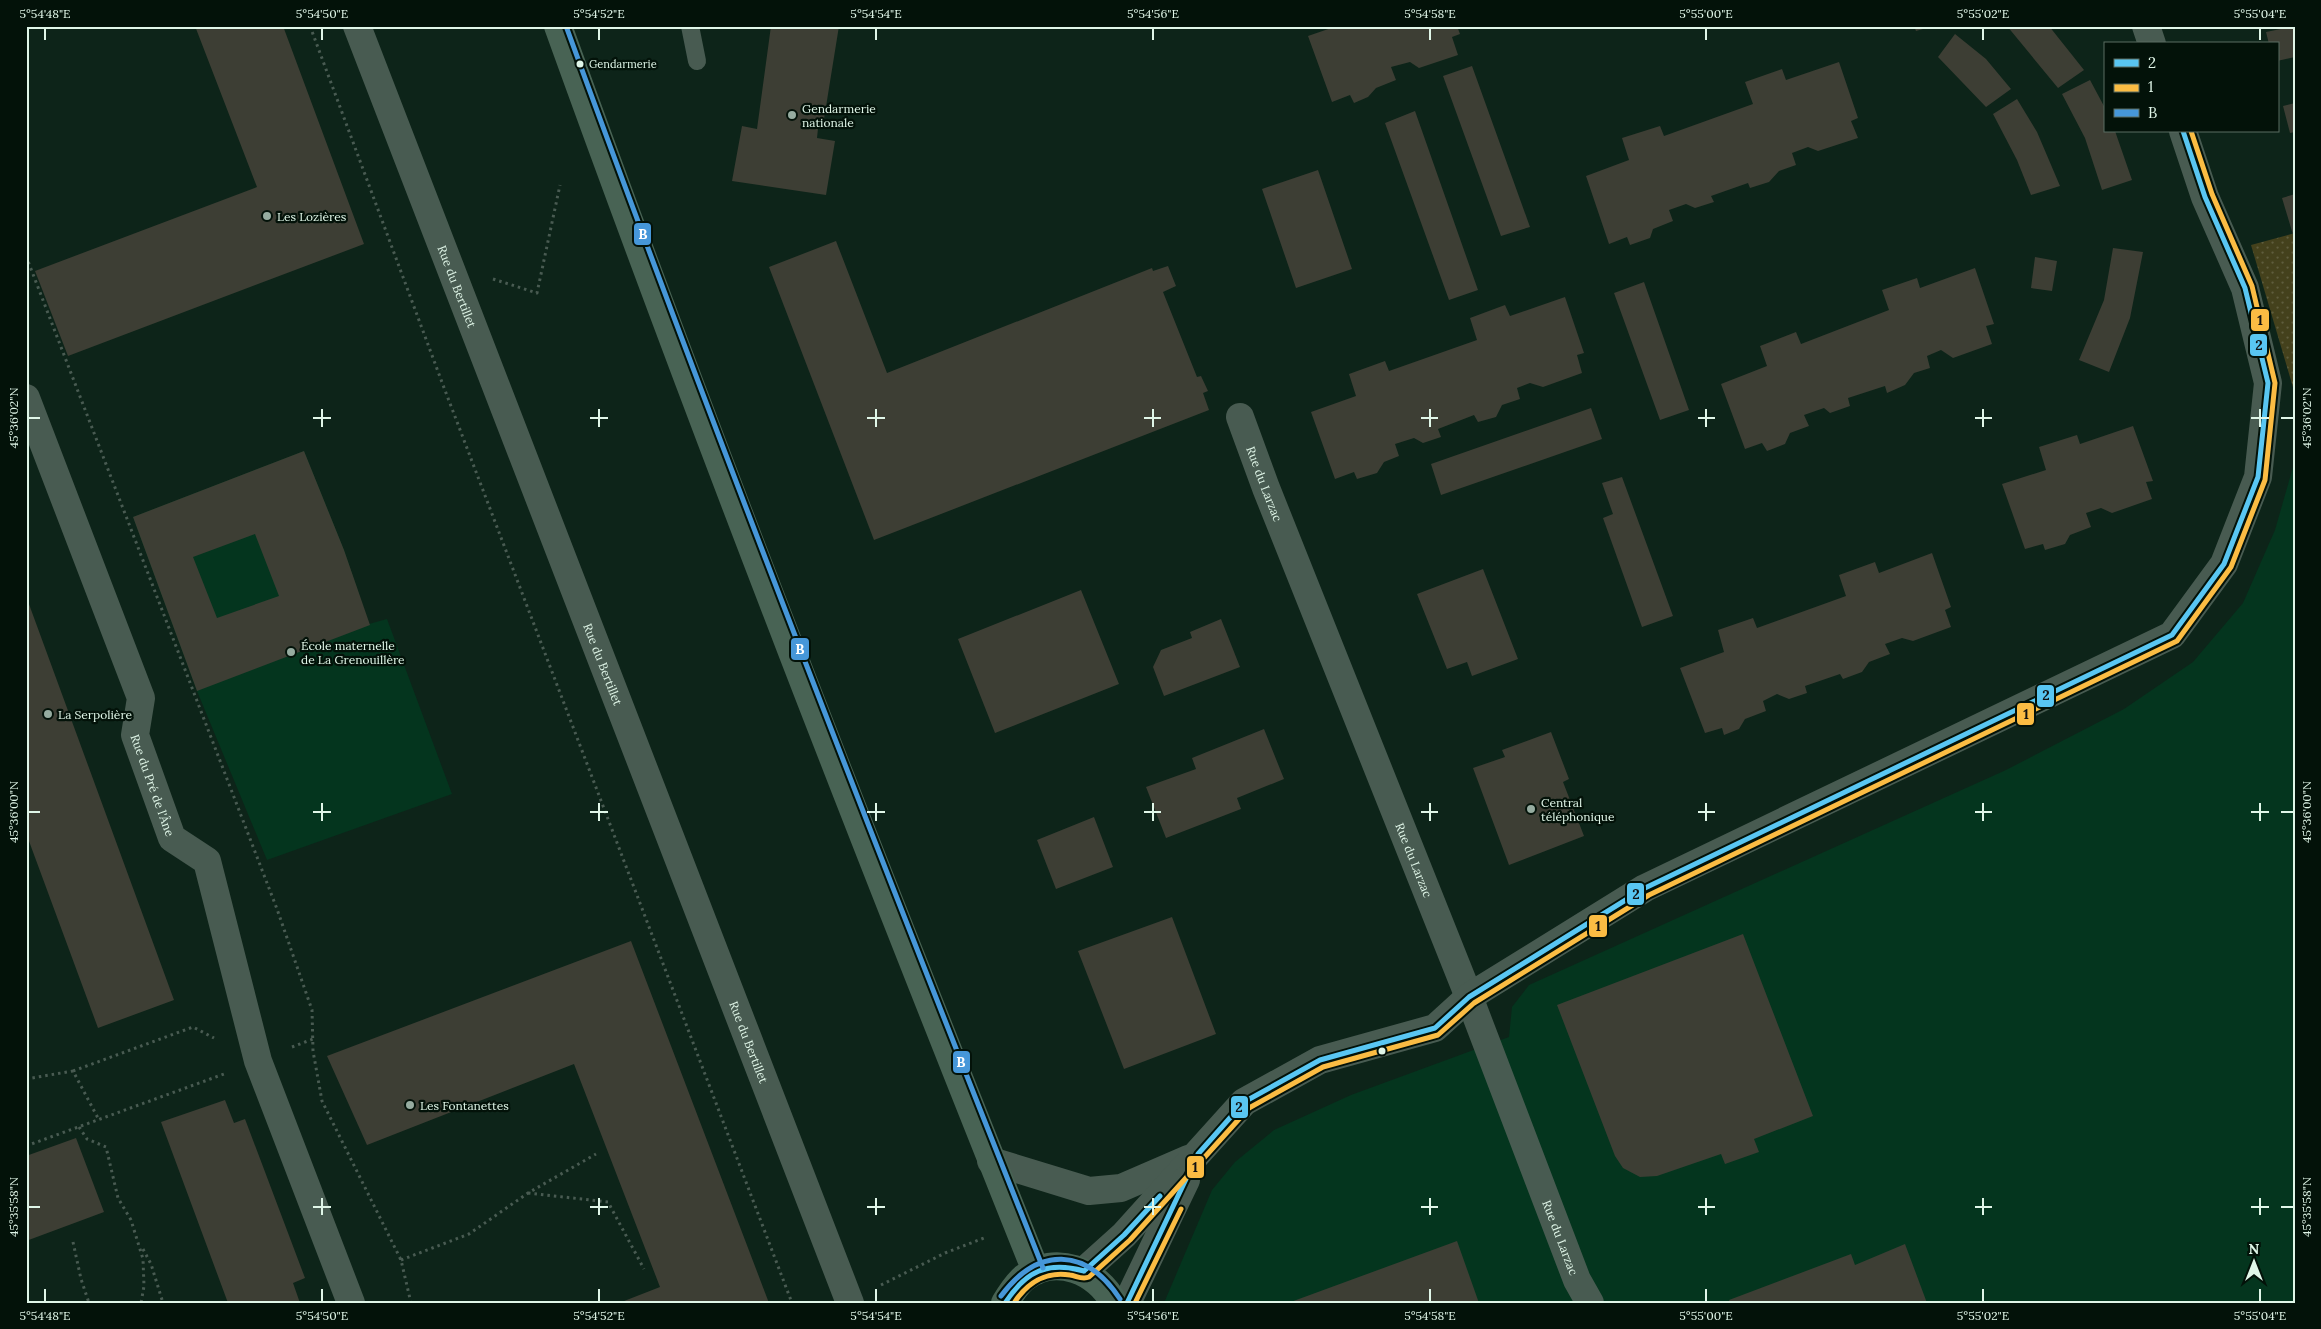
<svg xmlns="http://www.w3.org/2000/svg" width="2321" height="1329" font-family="Lora,serif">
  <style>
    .built { fill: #04351e }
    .grass { fill: url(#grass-dots) }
    .building { fill: #3d3e34; fill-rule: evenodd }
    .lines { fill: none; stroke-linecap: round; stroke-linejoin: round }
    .path { stroke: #495b52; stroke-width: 3; stroke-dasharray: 2.5 4; stroke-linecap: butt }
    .lane { stroke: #485b51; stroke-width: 18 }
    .street { stroke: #485b51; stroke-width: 28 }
    .primary { stroke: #486354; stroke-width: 28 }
    .bus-1-casing { stroke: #031209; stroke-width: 9 }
    .bus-2-casing { stroke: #031209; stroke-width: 9 }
    .bus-3-casing { stroke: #031209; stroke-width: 9 }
    .bus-1 { stroke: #59c6f2; stroke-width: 5 }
    .bus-2 { stroke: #fbbc43; stroke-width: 5 }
    .bus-3 { stroke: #4697d9; stroke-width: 5 }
    .ticks { fill: none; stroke: #e0f6e8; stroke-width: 2 }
    .bus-dot { fill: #e0f6e8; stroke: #031209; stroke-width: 2 }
    .poi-dot { fill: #96aca0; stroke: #031209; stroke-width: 2 }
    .labels { text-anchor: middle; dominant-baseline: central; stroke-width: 4.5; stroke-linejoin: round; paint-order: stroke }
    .bus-label { font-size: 11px; fill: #e0f6e8; stroke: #031209; text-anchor: start }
    .poi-label { font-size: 12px; fill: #e0f6e8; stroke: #031209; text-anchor: start }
    .street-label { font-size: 12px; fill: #e0f6e8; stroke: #031209 }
    .line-badge { stroke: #031209; stroke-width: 2 }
    .badge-label { font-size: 14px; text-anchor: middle; font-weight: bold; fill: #fff }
    .pale-badge-label { font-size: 14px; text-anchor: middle; font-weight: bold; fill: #111 }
    .neatline { fill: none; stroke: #e0f6e8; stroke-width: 2 }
    .ticks-label { font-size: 12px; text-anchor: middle; fill: #e0f6e8 }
  </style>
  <defs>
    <pattern id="grass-dots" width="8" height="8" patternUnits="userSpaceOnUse" patternTransform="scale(1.25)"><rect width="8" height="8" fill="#44411c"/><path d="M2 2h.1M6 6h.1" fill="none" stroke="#5f5d3d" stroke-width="1.8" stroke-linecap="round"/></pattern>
  </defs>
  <rect width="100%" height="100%" fill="#0d2419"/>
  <path class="built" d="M304,451L344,550L369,624L387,619L452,794L267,860L197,691L133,517Z
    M2295,460V1303H1164L1212,1190L1235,1162L1274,1130L1351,1095L1509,1037L1512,1007L1529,985L2006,770L2124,709L2193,662L2243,603L2275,530Z"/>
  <path class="grass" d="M2295,233V394L2251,245Z"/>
  <path class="building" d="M195,26H283L364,244L68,356L35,271L257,187Z
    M771,26H839L824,119H819L817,138L835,141L826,195L732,181L742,126L757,129Z
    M1337,26H1457L1460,34L1452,37L1458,55L1419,68L1410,62L1391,67L1396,80L1376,88L1368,97L1354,103L1350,95L1332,102L1308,36Z
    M1914,26H1930V27L1916,31Z
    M2007,26H2049L2084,70L2058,88Z
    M2295,26V57L2277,61V44H2269L2266,32Z
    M1955,34L1986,59L2011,89L1986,107L1938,57Z
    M1839,62L1858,118L1851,121L1858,138L1818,151L1808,147L1792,153L1796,165L1779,171L1769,182L1750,188L1748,183L1711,196L1714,202L1695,208L1686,204L1669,210L1673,221L1653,229L1650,238L1630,245L1627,237L1609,244L1586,176L1629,160L1622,138L1660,126L1664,136L1753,104L1745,82L1782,69L1786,80Z
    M1472,66L1530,227L1501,236L1443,76Z
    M2090,80L2105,108V131H2115L2132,180L2102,190L2085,138L2062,94Z
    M2017,99L2037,132L2060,186L2031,195L2017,160L1993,114Z
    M2295,103V132L2290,133L2283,106Z
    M1415,111L1478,290L1449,300L1385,123Z
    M1318,170L1352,269L1296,288L1262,189Z
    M2295,194V238H2294L2282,198Z
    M836,241L887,373L1152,268L1153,271L1168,266L1176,286L1163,292L1197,377L1201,376L1208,391L1203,393L1209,410L874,540L769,267Z
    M2113,248L2143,252L2130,318L2109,372L2079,360L2104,300Z
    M2035,257L2057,261L2052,291L2031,288Z
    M1975,268L1994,324L1986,326L1992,344L1953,358L1941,350L1927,356L1930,368L1914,373L1905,385L1887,393L1885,386L1848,398L1850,406L1830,413L1824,408L1804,415L1809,426L1790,433L1785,444L1767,451L1762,443L1745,449L1721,384L1767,366L1760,346L1796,332L1801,344L1889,310L1882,290L1917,278L1920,288Z
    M1644,282L1689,410L1660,420L1614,293Z
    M1565,297L1584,353L1577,355L1582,373L1543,387L1530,383L1517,388L1520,399L1502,405L1496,417L1478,422L1474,415L1438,429L1441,437L1423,443L1414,438L1395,444L1399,456L1384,462L1377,473L1357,479L1354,472L1335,479L1311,412L1356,396L1349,374L1385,361L1389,371L1477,340L1470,318L1505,305L1510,316Z
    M1591,408L1602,439L1441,495L1431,464Z
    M2133,426L2153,481L2146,482L2152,499L2112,513L2101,508L2086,513L2091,527L2070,535L2065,544L2045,550L2043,544L2025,549L2002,484L2046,470L2039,447L2077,435L2080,444Z
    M304,451L344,550L370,625L197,691L133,517ZM255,534L279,596L217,618L193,557Z
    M1622,477L1673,616L1642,627L1603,518L1613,514L1602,483Z
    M1932,553L1951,607L1945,610L1951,627L1913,641L1902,638L1885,644L1890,654L1869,662L1862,672L1843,679L1840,674L1805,686L1807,693L1789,699L1777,694L1763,701L1766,711L1745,719L1739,729L1724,735L1722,728L1705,733L1680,668L1724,652L1718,630L1753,618L1757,628L1846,596L1839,575L1875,562L1879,573Z
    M1483,569L1518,659L1472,676L1467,662L1447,669L1417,594Z
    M1081,590L1119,684L995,733L958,639Z
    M26,596L174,1000L98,1028L26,833Z
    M1221,619L1240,667L1164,696L1153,667L1161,650L1192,638L1190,632Z
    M1264,729L1284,779L1237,798L1241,809L1166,838L1146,787L1196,769L1192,758Z
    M1551,732L1569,779L1563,782L1584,836L1509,865L1473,768L1505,757L1502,750Z
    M1094,817L1113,867L1056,889L1037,840Z
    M1172,917L1216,1034L1124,1069L1078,951Z
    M1743,934L1813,1116L1754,1139L1759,1152L1725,1164L1721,1154L1657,1176L1640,1177L1623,1168L1615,1156L1557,1005Z
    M631,941L769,1303H619L660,1287L574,1064L367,1145L327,1056Z
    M225,1100L234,1123L245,1119L305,1278L293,1283L300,1303H228L161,1122Z
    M76,1138L104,1212L26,1241V1156Z
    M1457,1241L1479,1303H1288Z
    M1905,1244L1927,1303H1730L1729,1300L1851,1254L1855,1265Z"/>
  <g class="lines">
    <path class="path" d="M310,26L443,385L792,1303
      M26,256L277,909L312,1010L313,1051L322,1101L401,1260L411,1303
      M493,279L537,293L560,185
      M292,1047L313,1039
      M73,1071L193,1027L214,1038
      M26,1079L73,1071L99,1120
      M79,1127L87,1139L106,1147L118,1198L131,1220L143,1259L144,1286L141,1303
      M26,1146L224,1074
      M528,1193L608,1202L644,1269
      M73,1242L81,1279L89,1303
      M143,1249L151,1264L163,1303
      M401,1260L469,1234L528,1193L596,1154
      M881,1285L945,1253L984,1238"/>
    <path class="lane" d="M690,26L697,61"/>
    <g class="street">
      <path id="s1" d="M357,26L850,1303"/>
      <path d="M2146,26L2152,44"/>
      <path id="s2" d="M26,398L141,698L135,735L172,838L207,861L258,1061L351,1303"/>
      <path id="s3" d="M1240,417L1266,488L1469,997L1577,1280L1590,1303"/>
      <path d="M991,1161L1089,1191L1121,1188L1188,1159"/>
      <path d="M1084,1271L1124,1235L1244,1102L1320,1060L1435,1028L1469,997L1645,888L2172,635L2224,564L2258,477L2268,383L2245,288L2205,197L2183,131"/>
      <path d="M1127,1303L1186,1180"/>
    </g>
    <path class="primary" d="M558,26C709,445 871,859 1036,1271
      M1005,1303C1011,1293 1016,1285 1024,1278C1055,1253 1098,1271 1114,1303"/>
    <g class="bus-1-casing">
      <path id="bus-1" d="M1084,1271L1124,1235L1160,1196
        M1005,1303C1026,1271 1047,1261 1084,1271
        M1127,1303L1198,1154L1244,1102L1320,1060L1435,1028L1469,997L1645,888L2172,635L2224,564L2258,477L2268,383L2245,288L2205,197L2183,131"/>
    </g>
    <g class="bus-2-casing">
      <path id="bus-2" d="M1014,1303C1027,1283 1046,1271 1070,1275C1077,1276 1082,1280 1089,1277L1130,1240L1249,1108L1323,1067L1438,1035L1474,1003L1649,895L2177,641L2231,567L2265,480L2275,383L2252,286L2212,194L2191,131
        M1135,1303L1181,1209"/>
    </g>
    <g class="bus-3-casing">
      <path id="bus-3" d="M566,26C718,443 879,856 1043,1268
        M1001,1296C1038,1246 1086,1247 1120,1299"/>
    </g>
    <use href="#bus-1" class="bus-1"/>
    <use href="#bus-2" class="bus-2"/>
    <use href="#bus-3" class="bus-3"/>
  </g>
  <path class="ticks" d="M45,28V40M322,28V40M599,28V40M876,28V40M1153,28V40M1430,28V40M1706,28V40M1983,28V40M2260,28V40M322,409V427M599,409V427M876,409V427M1153,409V427M1430,409V427M1706,409V427M1983,409V427M2260,409V427M28,418H40M313,418H331M590,418H608M867,418H885M1144,418H1161M1421,418H1438M1698,418H1715M1975,418H1992M2251,418H2269M2281,418H2294M322,803V821M599,803V821M876,803V821M1153,803V821M1430,803V821M1706,803V821M1983,803V821M2260,803V821M28,812H40M313,812H331M590,812H608M867,812H885M1144,812H1161M1421,812H1438M1698,812H1715M1975,812H1992M2251,812H2269M2281,812H2294M322,1198V1215M599,1198V1215M876,1198V1215M1153,1198V1215M1430,1198V1215M1706,1198V1215M1983,1198V1215M2260,1198V1215M28,1207H40M313,1207H331M590,1207H608M867,1207H885M1144,1207H1161M1421,1207H1438M1698,1207H1715M1975,1207H1992M2251,1207H2269M2281,1207H2294M45,1289V1302M322,1289V1302M599,1289V1302M876,1289V1302M1153,1289V1302M1430,1289V1302M1706,1289V1302M1983,1289V1302M2260,1289V1302"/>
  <g class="bus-dot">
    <circle cx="580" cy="64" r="4.5"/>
    <circle cx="1382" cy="1051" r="4.5"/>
  </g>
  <g class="poi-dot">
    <circle cx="792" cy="115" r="5"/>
    <circle cx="267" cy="216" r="5"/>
    <circle cx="291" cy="652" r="5"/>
    <circle cx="48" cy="714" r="5"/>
    <circle cx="1531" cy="809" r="5"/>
    <circle cx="410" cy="1105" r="5"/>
  </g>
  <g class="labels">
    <g class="bus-label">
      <text x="589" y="64">Gendarmerie</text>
    </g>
    <g class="poi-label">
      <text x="802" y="108">Gendarmerie<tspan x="802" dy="14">nationale</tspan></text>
      <text x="277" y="216">Les Lozières</text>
      <text x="301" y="645">École maternelle<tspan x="301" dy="14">de La Grenouillère</tspan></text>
      <text x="58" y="714">La Serpolière</text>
      <text x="1541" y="802">Central<tspan x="1541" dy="14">téléphonique</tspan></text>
      <text x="420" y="1105">Les Fontanettes</text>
    </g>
    <g class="street-label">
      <text stroke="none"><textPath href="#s1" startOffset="279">Rue du Bertillet</textPath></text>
      <text stroke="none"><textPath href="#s3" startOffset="71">Rue du Larzac</textPath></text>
      <text stroke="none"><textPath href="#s1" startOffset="684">Rue du Bertillet</textPath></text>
      <text stroke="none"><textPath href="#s2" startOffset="412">Rue du Pré de l'Âne</textPath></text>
      <text stroke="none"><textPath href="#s3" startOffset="476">Rue du Larzac</textPath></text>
      <text stroke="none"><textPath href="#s1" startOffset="1089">Rue du Bertillet</textPath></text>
      <text stroke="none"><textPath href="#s3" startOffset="881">Rue du Larzac</textPath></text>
    </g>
  </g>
  <g class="line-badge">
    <rect x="633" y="222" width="19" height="24" rx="5" fill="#4697d9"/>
    <rect x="2250" y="308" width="20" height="24" rx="5" fill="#fbbc43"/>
    <rect x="2249" y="333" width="19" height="24" rx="5" fill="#59c6f2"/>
    <rect x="790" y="637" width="20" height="24" rx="5" fill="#4697d9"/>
    <rect x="2036" y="684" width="19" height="24" rx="5" fill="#59c6f2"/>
    <rect x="2016" y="702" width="19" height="24" rx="5" fill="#fbbc43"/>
    <rect x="1626" y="882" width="19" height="24" rx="5" fill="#59c6f2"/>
    <rect x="1588" y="914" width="20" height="24" rx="5" fill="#fbbc43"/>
    <rect x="952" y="1050" width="19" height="24" rx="5" fill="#4697d9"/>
    <rect x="1230" y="1095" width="19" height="24" rx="5" fill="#59c6f2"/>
    <rect x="1186" y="1155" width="19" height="24" rx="5" fill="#fbbc43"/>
  </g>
  <g class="badge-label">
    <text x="643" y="239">B</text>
    <text x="800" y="654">B</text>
    <text x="961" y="1067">B</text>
  </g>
  <g class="pale-badge-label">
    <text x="2260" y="325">1</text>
    <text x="2259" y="350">2</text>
    <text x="2046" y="700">2</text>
    <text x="2026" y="719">1</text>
    <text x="1636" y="899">2</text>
    <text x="1598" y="931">1</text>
    <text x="1239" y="1112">2</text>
    <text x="1195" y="1172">1</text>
  </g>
  <rect width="2321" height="1329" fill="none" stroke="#031209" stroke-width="55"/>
  <rect x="2104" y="42" width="175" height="90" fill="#031209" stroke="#5b6d62"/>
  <rect x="2114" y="59" width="25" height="8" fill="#59c6f2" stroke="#5b6d62"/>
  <text x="2148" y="68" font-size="15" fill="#e0f6e8">2</text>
  <rect x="2114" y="84" width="25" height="8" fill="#fbbc43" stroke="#5b6d62"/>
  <text x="2148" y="92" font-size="15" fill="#e0f6e8">1</text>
  <rect x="2114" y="109" width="25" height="8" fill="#4697d9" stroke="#5b6d62"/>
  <text x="2148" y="118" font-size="15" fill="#e0f6e8">B</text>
  <g transform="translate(2254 1262)" stroke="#031209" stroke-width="4" paint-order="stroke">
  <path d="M0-4L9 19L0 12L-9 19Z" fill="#e0f6e8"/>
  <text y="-8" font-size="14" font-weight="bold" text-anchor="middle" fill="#e0f6e8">N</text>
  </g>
  <rect x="28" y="28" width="2266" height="1274" class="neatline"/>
  <g class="ticks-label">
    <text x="45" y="18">5°54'48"E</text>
    <text x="322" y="18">5°54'50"E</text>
    <text x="599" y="18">5°54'52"E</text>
    <text x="876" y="18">5°54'54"E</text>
    <text x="1153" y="18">5°54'56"E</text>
    <text x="1430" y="18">5°54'58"E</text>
    <text x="1706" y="18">5°55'00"E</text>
    <text x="1983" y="18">5°55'02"E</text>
    <text x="2260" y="18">5°55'04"E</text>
    <text transform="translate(14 418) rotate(-90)" y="4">45°36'02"N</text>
    <text transform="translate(2307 418) rotate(-90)" y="4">45°36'02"N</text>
    <text transform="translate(14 812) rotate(-90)" y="4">45°36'00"N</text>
    <text transform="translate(2307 812) rotate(-90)" y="4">45°36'00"N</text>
    <text transform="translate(14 1207) rotate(-90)" y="4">45°35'58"N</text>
    <text transform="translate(2307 1207) rotate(-90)" y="4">45°35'58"N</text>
    <text x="45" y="1320">5°54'48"E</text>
    <text x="322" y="1320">5°54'50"E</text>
    <text x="599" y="1320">5°54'52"E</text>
    <text x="876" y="1320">5°54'54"E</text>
    <text x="1153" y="1320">5°54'56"E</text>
    <text x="1430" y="1320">5°54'58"E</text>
    <text x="1706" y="1320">5°55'00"E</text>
    <text x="1983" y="1320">5°55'02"E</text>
    <text x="2260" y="1320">5°55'04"E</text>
  </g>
</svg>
